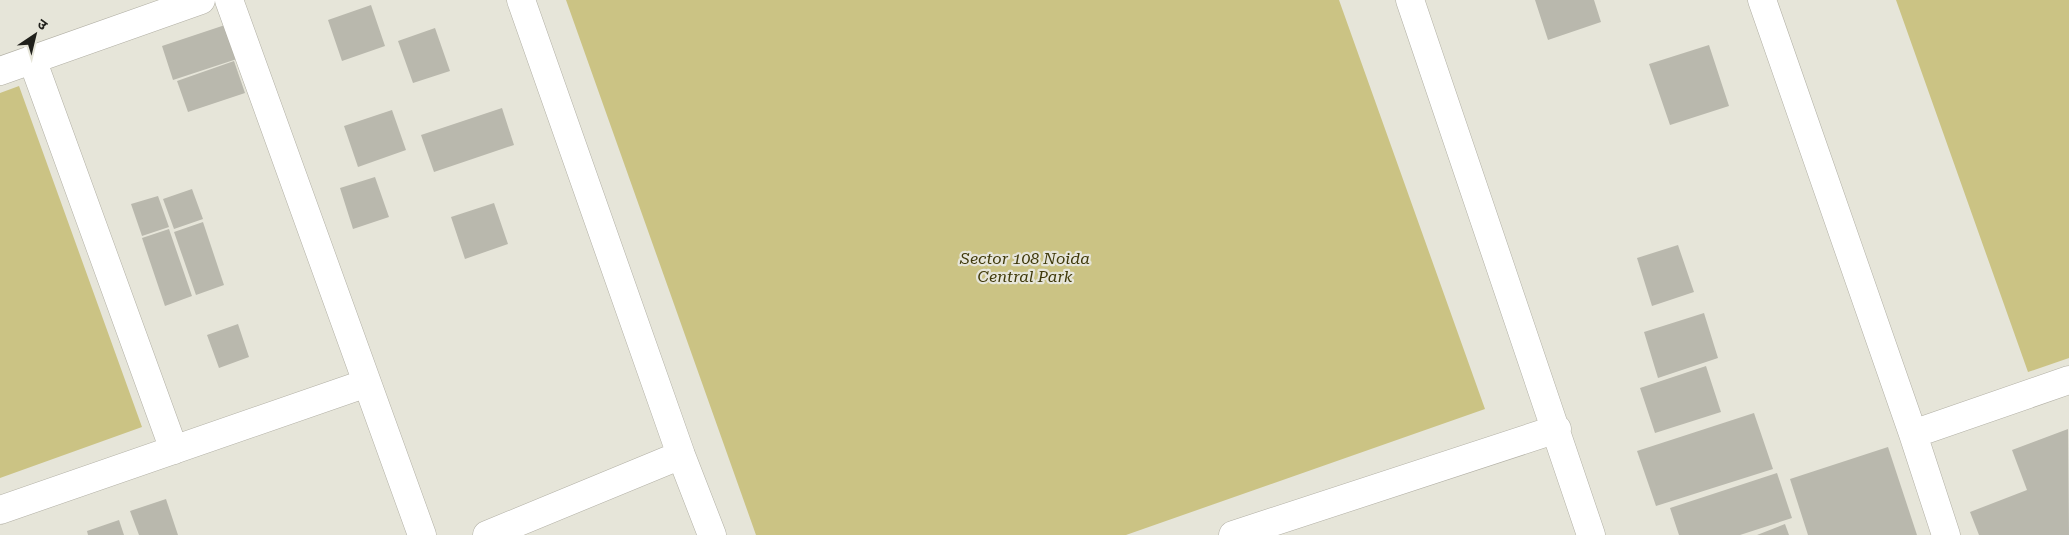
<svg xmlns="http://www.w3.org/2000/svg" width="2069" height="535" font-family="'Roboto Serif','Noto Sans Devanagari',serif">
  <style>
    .green { fill: #cbc384 }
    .building { fill: #b9b8ad }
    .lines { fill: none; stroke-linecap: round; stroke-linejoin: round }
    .minor-casing { stroke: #b1afa4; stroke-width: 29 }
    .minor { stroke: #fff; stroke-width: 28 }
    .labels { text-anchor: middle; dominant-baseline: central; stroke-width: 4.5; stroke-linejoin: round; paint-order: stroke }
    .park-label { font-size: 16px; font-style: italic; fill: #3f390a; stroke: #e6e5d9 }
  </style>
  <rect width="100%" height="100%" fill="#e6e5d9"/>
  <path class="green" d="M566,0H1339L1485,409L1126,535H756Z
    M1896,0H2069V358L2028,372Z
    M19,86L142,427L0,478V93Z"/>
  <path class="building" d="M1535,0H1594L1601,22L1548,40Z
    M371,5L385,46L342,61L328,20Z
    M228,24L240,58L173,80L162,46Z
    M435,28L450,71L413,83L398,41Z
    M1709,45L1729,106L1670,125L1649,64Z
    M234,61L245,93L188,112L177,81Z
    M502,108L514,145L434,172L421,135Z
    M392,110L406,150L358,167L344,126Z
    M375,177L389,217L353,229L340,188Z
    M192,189L203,219L174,229L163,199Z
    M158,196L169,227L142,236L131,204Z
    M494,203L508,244L465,259L451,217Z
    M203,222L224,285L196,295L174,232Z
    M169,229L192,296L165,306L142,238Z
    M1678,245L1694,292L1652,306L1637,258Z
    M1704,313L1718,358L1658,378L1644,332Z
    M238,324L249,357L219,368L207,335Z
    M1706,366L1721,412L1655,433L1640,388Z
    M1754,413L1773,469L1656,506L1637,451Z
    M2068,429L2069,535H1979L1970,512L2027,490L2012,450Z
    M1888,447L1917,535H1808L1790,479Z
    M1777,473L1792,518L1740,535H1679L1670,508Z
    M166,499L178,535H139L130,511Z
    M119,520L124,535H88L87,531Z
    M1785,524L1789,535H1757Z"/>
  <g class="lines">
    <g class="minor-casing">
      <path id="minor" d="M229,0L422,535
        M521,0L681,455L712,535
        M1410,0L1591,535
        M1762,0L1913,434L1946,535
        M32,59L174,450
        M0,71L201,0
        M1913,434L2069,380
        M0,510L367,383
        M487,535L681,455
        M1233,535L1557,429"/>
    </g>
    <use href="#minor" class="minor"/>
  </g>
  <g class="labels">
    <g class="park-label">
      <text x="1025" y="258">Sector 108 Noida<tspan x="1025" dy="18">Central Park</tspan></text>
    </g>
  </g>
  <g transform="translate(35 35) rotate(35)" stroke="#e6e5d9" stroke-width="4" paint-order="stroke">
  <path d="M0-4L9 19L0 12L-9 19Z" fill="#20201b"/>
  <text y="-8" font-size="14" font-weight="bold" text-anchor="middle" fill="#20201b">उ</text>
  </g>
</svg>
